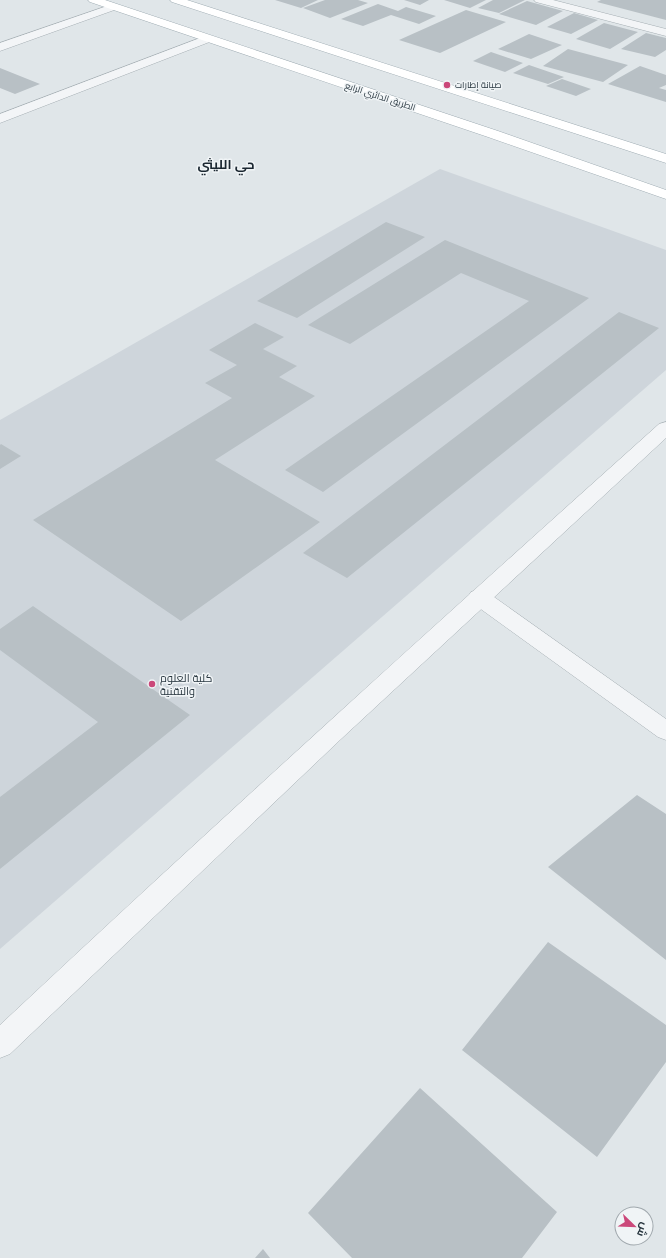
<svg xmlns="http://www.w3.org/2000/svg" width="666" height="1258" font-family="'Varela Round',Cairo,sans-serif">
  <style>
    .built { fill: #ced5db }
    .building { fill: #b8c0c5 }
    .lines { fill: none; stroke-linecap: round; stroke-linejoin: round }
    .minor-casing { stroke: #a5aeb3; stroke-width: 1 }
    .tertiary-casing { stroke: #a5aeb3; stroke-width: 1 }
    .primary-casing { stroke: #a0adb4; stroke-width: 1 }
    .minor { fill: #f3f5f7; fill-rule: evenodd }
    .tertiary { fill: #f3f5f7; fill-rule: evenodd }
    .primary { fill: #fff; fill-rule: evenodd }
    .poi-dot { fill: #cb487a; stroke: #f0f4f6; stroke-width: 1.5 }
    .labels { text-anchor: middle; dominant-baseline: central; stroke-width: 3; stroke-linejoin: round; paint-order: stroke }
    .far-poi-label { font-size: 9px; fill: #293740; stroke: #f0f4f6; text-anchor: start }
    .far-street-label { font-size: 9px; fill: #293740; stroke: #f0f4f6 }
    .poi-label { font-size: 11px; fill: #293740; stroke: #f0f4f6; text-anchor: start }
    .far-district-label { font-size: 13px; font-weight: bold; fill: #1b2731; stroke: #f0f4f6 }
  </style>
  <rect width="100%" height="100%" fill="#e0e6e9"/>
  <path class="built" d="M440,169L666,250V370L0,949V420Z"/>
  <path class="building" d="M275,0H318L301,8Z
    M325,0H358L368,3L330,18L303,8Z
    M404,0H429L420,5Z
    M444,0H486L470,8Z
    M493,0H525L499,13L478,8Z
    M601,0H666V20L597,2Z
    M527,1L563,11L536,25L499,14Z
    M378,4L398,11L406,7L436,16L419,24L391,15L363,26L341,19Z
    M466,10L506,22L440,53L399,40Z
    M574,13L598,20L571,34L547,27Z
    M604,23L638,32L610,49L576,39Z
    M646,33L666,38V50L655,57L621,49Z
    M529,34L562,45L531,59L498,49Z
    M568,49L628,65L603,82L543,66Z
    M491,52L523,63L505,72L473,61Z
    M529,65L564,77L548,84L513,73Z
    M640,66L666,75V85L659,88L666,90V102L608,84Z
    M0,68L40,84L15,94L0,88Z
    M562,79L591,89L576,96L546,86Z
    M386,222L425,237L297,318L257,301Z
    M445,240L589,298L323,492L285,470L529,301L461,273L350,344L308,325Z
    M619,312L659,328L347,578L303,553Z
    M255,323L284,337L263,349L297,366L279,377L315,396L215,460L320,522L181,621L33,520L232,398L205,383L237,365L209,350Z
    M1,444L21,456L0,469V445Z
    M33,606L190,715L0,869V797L98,722L0,650V629Z
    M637,795L666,814V960L548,867Z
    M548,942L666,1025V1062L597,1157L462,1050Z
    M420,1088L557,1212L522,1258H352L308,1213Z
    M263,1249L270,1258H255Z"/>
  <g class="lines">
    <g class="minor-casing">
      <path id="minor" d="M534,0H553L666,29V36L536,2Z
        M113,4L117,5L119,7L117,9L0,51V43Z
        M208,35L212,37L214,39L212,41L0,123V114Z
        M479,590L487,592L666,719V740L658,737L471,602L468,597L471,592Z"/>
    </g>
    <g class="tertiary-casing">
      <path id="tertiary" d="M666,422V438L340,740L10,1054L0,1058V1025C217,822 438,622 659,424Z"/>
    </g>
    <g class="primary-casing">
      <path id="primary" d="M88,0H105L498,131L666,190V199L488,137L90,2Z
        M170,0H187L666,154V163L172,2Z"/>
    </g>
    <use href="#minor" class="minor"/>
    <use href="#tertiary" class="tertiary"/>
    <use href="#primary" class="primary"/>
  </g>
  <g class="poi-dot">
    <circle cx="447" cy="85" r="4"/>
    <circle cx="152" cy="684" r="4"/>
  </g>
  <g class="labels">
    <g class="far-poi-label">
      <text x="455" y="85">صيانة إطارات</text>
    </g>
    <g class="far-street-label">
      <text transform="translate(380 97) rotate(18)">الطريق الدائري الرابع</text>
    </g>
    <g class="poi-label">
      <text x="160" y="678">كلية العلوم<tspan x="160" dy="13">والتقنية</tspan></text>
    </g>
    <g class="far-district-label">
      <text x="226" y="165">حي الليثي</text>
    </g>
  </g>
  <g transform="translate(634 1226) rotate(113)"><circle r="19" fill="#f0f4f6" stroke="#a0a8ad"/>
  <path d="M0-3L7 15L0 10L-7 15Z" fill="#cb487a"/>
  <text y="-6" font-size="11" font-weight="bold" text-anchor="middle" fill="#293740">ش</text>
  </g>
</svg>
